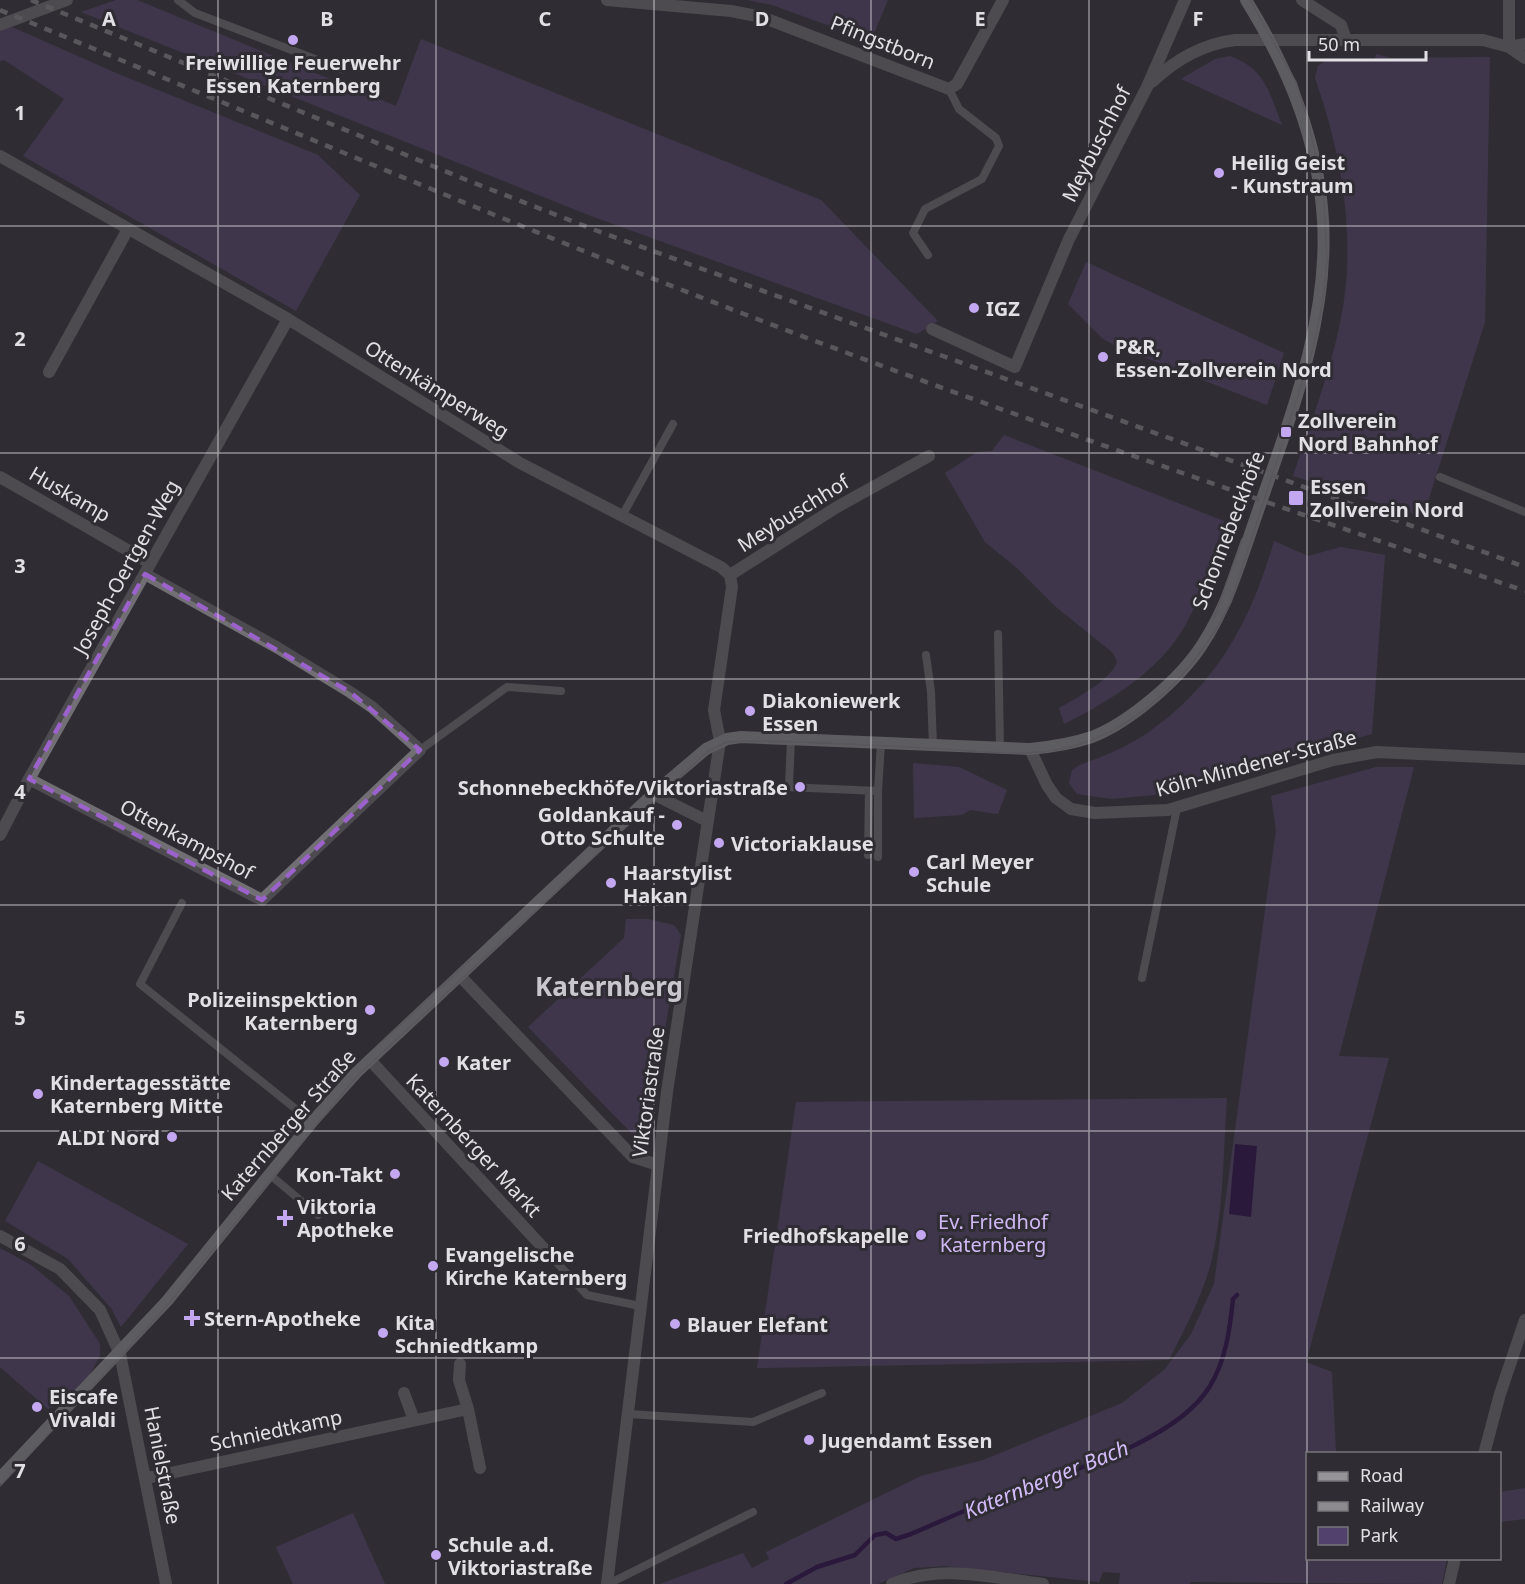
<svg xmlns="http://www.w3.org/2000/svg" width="1525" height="1584" font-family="'Noto Sans',sans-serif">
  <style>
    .green { fill: #52416c }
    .water { fill: #250045 }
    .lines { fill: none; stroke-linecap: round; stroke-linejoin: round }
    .stream { stroke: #250045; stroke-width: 4.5 }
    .service { stroke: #716f73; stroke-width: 8 }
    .pedestrian { stroke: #716f73; stroke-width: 12 }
    .minor { stroke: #716f73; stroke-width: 12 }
    .tertiary { stroke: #716f73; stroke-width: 12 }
    .secondary { stroke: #969499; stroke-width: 12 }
    .tram { stroke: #8c8a8f; stroke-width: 1.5 }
    .rail { stroke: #8c8a8f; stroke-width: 4.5; stroke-dasharray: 8 8; stroke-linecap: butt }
    .marked { fill: none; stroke: #9a62ca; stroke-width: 4.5; stroke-dasharray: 12 8; stroke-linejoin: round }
    .grid { fill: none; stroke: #e2e0e4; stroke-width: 1.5; stroke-opacity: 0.55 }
    .poi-dot { fill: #c4a7f1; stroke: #2f2d33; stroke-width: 2 }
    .labels { text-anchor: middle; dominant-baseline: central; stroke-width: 6; stroke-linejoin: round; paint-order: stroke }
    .street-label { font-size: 20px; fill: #e2e0e4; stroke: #2f2d33 }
    .poi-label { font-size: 20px; font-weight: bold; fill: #e2e0e4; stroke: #2f2d33; text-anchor: start }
    .park-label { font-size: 20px; fill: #d0b8f5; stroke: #2f2d33 }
    .water-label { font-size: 21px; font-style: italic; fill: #d3bcf9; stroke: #2f2d33 }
    .district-label { font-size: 26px; font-weight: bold; fill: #c9c6ce; stroke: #2f2d33 }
    .grid-label { font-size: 20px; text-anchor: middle; font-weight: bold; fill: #e2e0e4; stroke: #2f2d33; stroke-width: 6; stroke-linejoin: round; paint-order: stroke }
  </style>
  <rect width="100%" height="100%" fill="#2f2d33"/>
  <path class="green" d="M116,0H137L396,106L421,39L821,200L938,321L917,334L591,216L81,12Z
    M747,0H888L871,41L772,5Z
    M12,27L116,73L318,155L360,195L296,311L23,156L64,99L4,60L0,61V31Z
    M1376,54L1391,58L1490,57L1485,322L1423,517L1293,476C1309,427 1328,379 1339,328C1358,244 1343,158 1315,78L1318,66L1325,61L1375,59Z
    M1230,56C1266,69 1269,93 1282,125L1181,79L1215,59Z
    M1086,262L1284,353L1267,405L1118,347L1103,339L1068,304Z
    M1004,435L1224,521C1213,555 1203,593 1186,624C1160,671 1110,701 1064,724L1059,708C1075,699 1113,679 1117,661L1113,653L1056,607L1018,569L985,542L945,473L977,452L992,451Z
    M1274,541L1308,556L1341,547L1385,555L1372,734L1154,795L1112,799L1077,794L1069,783L1072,770C1081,763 1092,761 1101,757C1116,751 1132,743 1146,734C1217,685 1251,621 1274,541Z
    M913,763L959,767L1007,790L998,814L970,810L962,815L914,818Z
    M1376,767H1414L1339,1056L1389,1058L1306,1362L1332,1372L1336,1453L1308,1454V1558L1447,1559L1442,1584L1191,1582L1190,1584H1119L1120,1573L1103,1572L1099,1582L944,1566L914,1568L878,1584H660L743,1553L752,1568L769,1559L766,1552L921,1476L983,1460L1122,1403L1165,1369L1191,1334L1214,1284L1276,830L1271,796Z
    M626,919H648L674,925L681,935L645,1147L528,1027L624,938Z
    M1227,1098C1223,1152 1224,1210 1211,1263C1202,1296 1185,1329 1169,1360L757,1368L796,1102Z
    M38,1161L188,1244L121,1327L111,1308L68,1259L5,1221Z
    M0,1248L31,1265L69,1296L100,1344V1355L80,1394L48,1409L0,1367Z
    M1525,1488V1519L1500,1522V1492Z
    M353,1513L385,1584H293L276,1547Z"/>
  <path class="water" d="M1235,1144L1257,1146L1251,1217L1229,1214Z"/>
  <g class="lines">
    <path class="stream" d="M786,1584L817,1567L855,1555L875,1535L886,1533L896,1539L911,1534C944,1520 978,1504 1012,1492C1070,1471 1177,1441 1210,1386C1226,1360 1230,1328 1233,1299L1237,1295"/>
    <path class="service" d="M178,0L195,13L341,69
      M928,255L913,233L925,209L982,179L999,146L996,138L959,109L949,89
      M1440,477L1525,512
      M622,516L673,424
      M998,634L1000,749
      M926,655L931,692L933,746
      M420,750L507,687L561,691
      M736,785L878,791L881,743
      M789,786L791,739
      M868,855L869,791
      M878,857V791
      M182,903L140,984L312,1122
      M1142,978L1177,808
      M269,1174L318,1215
      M547,1252L587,1295L640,1306
      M629,1414L753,1422L822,1393
      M608,1584L753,1512"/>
    <path class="pedestrian" d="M370,1060L547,1252"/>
    <path class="minor" d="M607,0L731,11L762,17L949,89L957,84L1003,0
      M1302,0L1341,25L1346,40
      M1509,47V0
      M1509,47L1525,58
      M1152,82C1175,60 1204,44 1235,40H1483L1509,47L1525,44
      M0,156L288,319L520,463L721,567L730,575
      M932,329L1015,367L1069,239L1147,87L1185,0
      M49,372L128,229
      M0,477L150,563
      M730,575L837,507L929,456
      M720,741L714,710L732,587L730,575
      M29,779L262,900L420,750L372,707L350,692L278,648L145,574
      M653,794L707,821
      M0,835L29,779L288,319
      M460,976L633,1157L658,1165
      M0,1236L60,1269L100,1310L120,1354L166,1584
      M460,1364L459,1380L468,1409L480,1468
      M404,1393L414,1420
      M1484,1454L1500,1394L1525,1320
      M147,1478L468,1409
      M892,1584C940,1563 993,1578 1043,1584
      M1449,1584L1455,1558"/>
    <path class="tertiary" d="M0,25L67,0
      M1030,749L1047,785L1056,798L1071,809L1095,813L1168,810L1333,760L1377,752L1525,759
      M607,1584L667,1092L720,741"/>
    <path class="secondary" d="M0,1478L167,1301L312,1122L356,1073L653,794L706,749L727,739L741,737L1030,749C1051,747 1071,744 1092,737C1130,722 1180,679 1202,645C1229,604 1242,556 1258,511C1290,418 1329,320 1323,220C1318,139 1288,68 1246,0"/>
    <path class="tram" d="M1214,618L1242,539
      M383,1041L471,959
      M0,1486L161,1313L357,1076L708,751L727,742L741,741C804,741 866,745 928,748C971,750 1018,758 1060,749C1137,734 1197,670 1231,602L1312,352L1323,301L1327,260L1323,187L1307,117L1296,82L1250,0"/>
    <path class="rail" d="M31,0L469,181L595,230L1525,567
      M0,10C248,112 494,218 744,314C1002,413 1264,501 1525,591"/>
  </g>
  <path d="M0 0H1525V1584H0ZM145,574L350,692L420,750L262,900L29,779Z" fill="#2f2d33" fill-opacity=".55" fill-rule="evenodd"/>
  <path class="marked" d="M145,574L350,692L420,750L262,900L29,779Z"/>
  <path class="grid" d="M218,0V1584M436,0V1584M654,0V1584M871,0V1584M1089,0V1584M1307,0V1584M0,226H1525M0,453H1525M0,679H1525M0,905H1525M0,1131H1525M0,1358H1525"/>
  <g class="poi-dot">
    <circle cx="293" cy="40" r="6"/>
    <circle cx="1219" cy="173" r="6"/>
    <circle cx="974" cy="308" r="6"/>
    <circle cx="1103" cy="357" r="6"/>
    <rect x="1280" y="426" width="12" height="12" rx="3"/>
    <rect x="1288" y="490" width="16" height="16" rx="3"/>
    <circle cx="750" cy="711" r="6"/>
    <circle cx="800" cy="787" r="6"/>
    <circle cx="677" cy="825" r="6"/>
    <circle cx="719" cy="843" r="6"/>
    <circle cx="914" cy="872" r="6"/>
    <circle cx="611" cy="883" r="6"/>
    <circle cx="370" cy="1010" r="6"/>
    <circle cx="444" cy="1062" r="6"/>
    <circle cx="38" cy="1094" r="6"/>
    <circle cx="172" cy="1137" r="6"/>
    <circle cx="395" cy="1174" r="6"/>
    <path d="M282 1209h6v6h6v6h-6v6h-6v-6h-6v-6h6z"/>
    <circle cx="921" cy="1235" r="6"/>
    <circle cx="433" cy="1266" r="6"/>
    <path d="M189 1309h6v6h6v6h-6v6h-6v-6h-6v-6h6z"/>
    <circle cx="675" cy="1324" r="6"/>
    <circle cx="383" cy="1333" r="6"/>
    <circle cx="37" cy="1407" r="6"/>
    <circle cx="809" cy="1440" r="6"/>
    <circle cx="436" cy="1555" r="6"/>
  </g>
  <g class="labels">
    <g class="street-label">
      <text transform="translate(883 42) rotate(22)">Pfingstborn</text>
      <text transform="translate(1096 144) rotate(-63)">Meybuschhof</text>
      <text transform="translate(437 389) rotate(32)">Ottenkämperweg</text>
      <text transform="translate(70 494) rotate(30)">Huskamp</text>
      <text transform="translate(793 513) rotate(-32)">Meybuschhof</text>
      <text transform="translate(1228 530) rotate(-69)">Schonnebeckhöfe</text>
      <text transform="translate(126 567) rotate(-61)">Joseph-Oertgen-Weg</text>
      <text transform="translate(1256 763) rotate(-15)">Köln-Mindener-Straße</text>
      <text transform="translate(187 839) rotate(28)">Ottenkampshof</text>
      <text transform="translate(648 1092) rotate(-82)">Viktoriastraße</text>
      <text transform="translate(288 1125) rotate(-49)">Katernberger Straße</text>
      <text transform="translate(474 1145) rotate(47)">Katernberger Markt</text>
      <text transform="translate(276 1430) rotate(-12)">Schniedtkamp</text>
      <text transform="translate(163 1465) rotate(79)">Hanielstraße</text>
    </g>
    <g class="poi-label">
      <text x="293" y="62" text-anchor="middle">Freiwillige Feuerwehr<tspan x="293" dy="23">Essen Katernberg</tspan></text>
      <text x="1231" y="162">Heilig Geist<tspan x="1231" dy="23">- Kunstraum</tspan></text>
      <text x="986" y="308">IGZ</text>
      <text x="1115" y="346">P&amp;R,<tspan x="1115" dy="23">Essen-Zollverein Nord</tspan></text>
      <text x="1298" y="420">Zollverein<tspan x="1298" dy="23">Nord Bahnhof</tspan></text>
      <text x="1310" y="486">Essen<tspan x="1310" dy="23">Zollverein Nord</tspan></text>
      <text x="762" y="700">Diakoniewerk<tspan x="762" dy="23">Essen</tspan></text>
      <text x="788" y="787" text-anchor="end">Schonnebeckhöfe/Viktoriastraße</text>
      <text x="665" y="814" text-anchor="end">Goldankauf -<tspan x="665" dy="23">Otto Schulte</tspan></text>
      <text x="731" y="843">Victoriaklause</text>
      <text x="926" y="861">Carl Meyer<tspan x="926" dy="23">Schule</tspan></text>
      <text x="623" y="872">Haarstylist<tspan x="623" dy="23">Hakan</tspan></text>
      <text x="358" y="999" text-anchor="end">Polizeiinspektion<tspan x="358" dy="23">Katernberg</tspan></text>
      <text x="456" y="1062">Kater</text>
      <text x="50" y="1082">Kindertagesstätte<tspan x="50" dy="23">Katernberg Mitte</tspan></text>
      <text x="160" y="1137" text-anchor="end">ALDI Nord</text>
      <text x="383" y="1174" text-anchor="end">Kon-Takt</text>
      <text x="297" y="1206">Viktoria<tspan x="297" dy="23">Apotheke</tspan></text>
      <text x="909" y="1235" text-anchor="end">Friedhofskapelle</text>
      <text x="445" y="1254">Evangelische<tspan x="445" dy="23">Kirche Katernberg</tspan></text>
      <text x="204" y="1318">Stern-Apotheke</text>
      <text x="395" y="1322">Kita<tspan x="395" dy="23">Schniedtkamp</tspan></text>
      <text x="687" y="1324">Blauer Elefant</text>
      <text x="49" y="1396">Eiscafe<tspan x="49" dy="23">Vivaldi</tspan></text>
      <text x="821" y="1440">Jugendamt Essen</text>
      <text x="448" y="1544">Schule a.d.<tspan x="448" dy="23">Viktoriastraße</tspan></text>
    </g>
    <g class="park-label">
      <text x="993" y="1221">Ev. Friedhof<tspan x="993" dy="23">Katernberg</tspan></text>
    </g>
    <g class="water-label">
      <text transform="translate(1046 1479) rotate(-22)">Katernberger Bach</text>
    </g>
    <g class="district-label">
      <text x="609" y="986">Katernberg</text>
    </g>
  </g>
  <g class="grid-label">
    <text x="109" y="26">A</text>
    <text x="327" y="26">B</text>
    <text x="545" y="26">C</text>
    <text x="762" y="26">D</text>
    <text x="980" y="26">E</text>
    <text x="1198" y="26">F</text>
    <text x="20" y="120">1</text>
    <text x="20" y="346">2</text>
    <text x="20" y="573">3</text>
    <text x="20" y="799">4</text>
    <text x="20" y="1025">5</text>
    <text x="20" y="1251">6</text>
    <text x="20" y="1478">7</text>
  </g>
  <rect x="1306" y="1452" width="195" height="108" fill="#2f2d33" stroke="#77757a" stroke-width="1.5"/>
  <rect x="1318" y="1472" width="30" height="9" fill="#969499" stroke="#77757a" stroke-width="1.5"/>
  <text x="1360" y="1482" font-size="18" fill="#e2e0e4">Road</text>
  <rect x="1318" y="1502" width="30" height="9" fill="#8c8a8f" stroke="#77757a" stroke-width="1.5"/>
  <text x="1360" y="1512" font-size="18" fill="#e2e0e4">Railway</text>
  <rect x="1318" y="1527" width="30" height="18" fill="#52416c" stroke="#77757a" stroke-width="1.5"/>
  <text x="1360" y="1542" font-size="18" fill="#e2e0e4">Park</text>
  <path d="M1309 51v9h117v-9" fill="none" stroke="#e2e0e4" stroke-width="3"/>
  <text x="1318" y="51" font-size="18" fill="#e2e0e4" stroke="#2f2d33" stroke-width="4.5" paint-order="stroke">50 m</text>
</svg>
